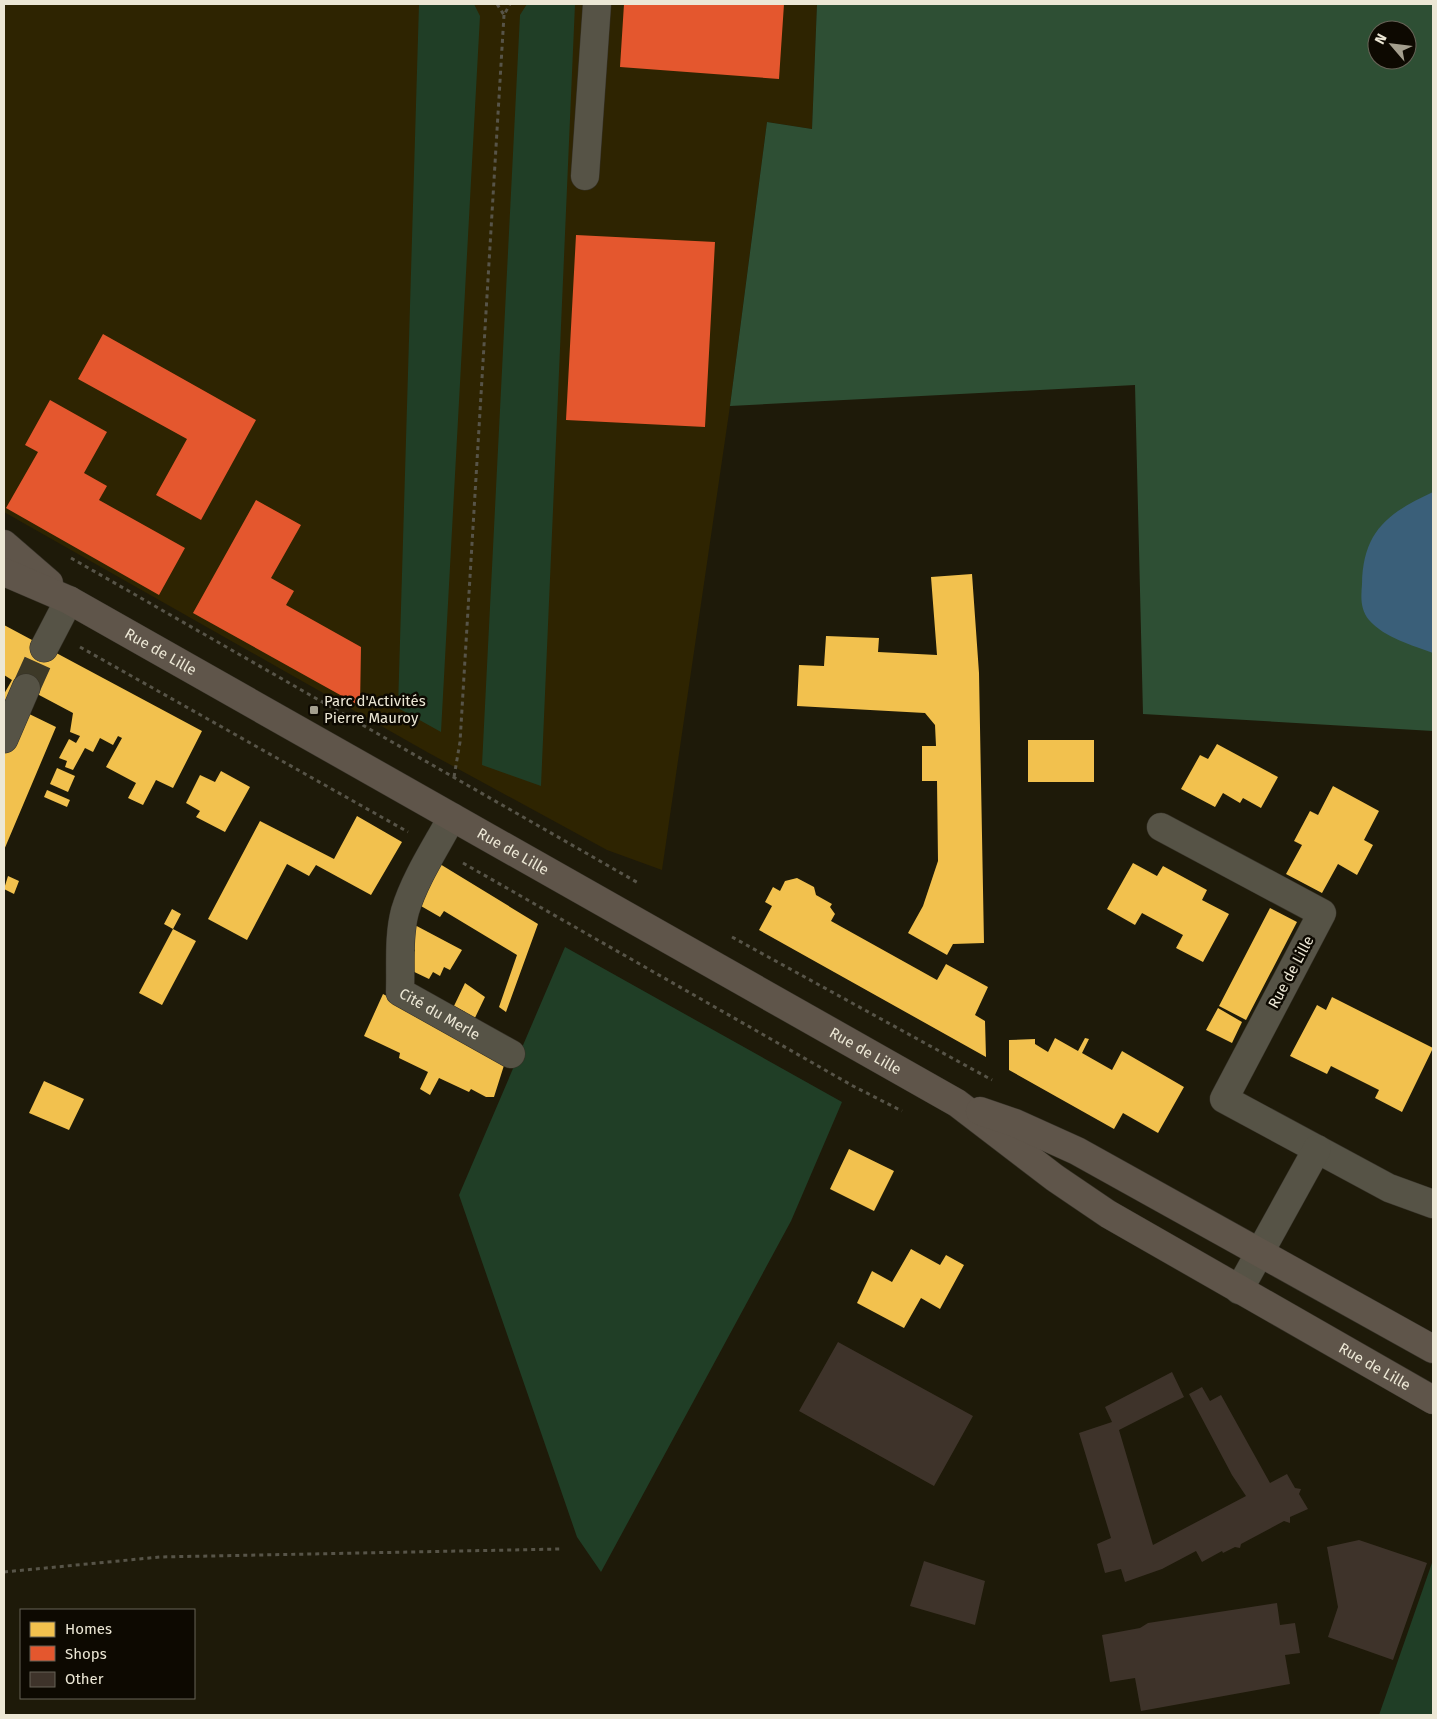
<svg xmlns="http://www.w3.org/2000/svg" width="1437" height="1719" font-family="'Fira Sans',sans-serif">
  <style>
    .built { fill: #2e2401 }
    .green { fill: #203e26 }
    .forest { fill: #2e4f34; fill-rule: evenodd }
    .water { fill: #3a5f79 }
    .homes { fill: #f2c14e }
    .shops { fill: #e4572e }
    .building { fill: #3e332a }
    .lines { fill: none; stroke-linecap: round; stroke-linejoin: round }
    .minor-tunnel { stroke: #3d3928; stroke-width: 28; stroke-dasharray: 28 14; stroke-linecap: butt }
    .minor-casing { stroke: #363228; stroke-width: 29 }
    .major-casing { stroke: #363228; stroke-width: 29 }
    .path { stroke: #575448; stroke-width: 3; stroke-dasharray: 4 4; stroke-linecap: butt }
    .minor { stroke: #565346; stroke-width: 28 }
    .major { stroke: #5f554a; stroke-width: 28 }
    .poi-dot { fill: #a49f8e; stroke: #0d0901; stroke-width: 2 }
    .labels { text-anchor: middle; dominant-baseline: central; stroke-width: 5; stroke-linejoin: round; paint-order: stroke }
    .street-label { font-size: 15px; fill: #ece7d5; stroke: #0d0901 }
    .poi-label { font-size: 15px; fill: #ece7d5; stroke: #0d0901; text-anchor: start }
  </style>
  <rect width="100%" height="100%" fill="#1e1a09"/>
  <path class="built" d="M4,4H817L812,129L767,122L730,406L662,870L607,850L427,752L4,512Z"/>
  <path class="green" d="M419,4H474L480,16L441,732L398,708Z
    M527,4H575L541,786L482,765L520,15Z
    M565,947L842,1102L791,1221L601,1572L577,1537L459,1195Z
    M1433,1560V1715H1379Z"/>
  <path class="forest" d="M817,4H1433V731L1143,714L1135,385L730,406L767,122L812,129ZM1377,30H1407V60H1377Z"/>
  <path class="water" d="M1433,492V653C1412,645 1385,638 1369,620C1360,609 1361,597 1362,584C1363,531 1388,513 1433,492Z"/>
  <path class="homes" d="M972,574L979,673L984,943L953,944L947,955L908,933L923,906L938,861L937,781H922V746H936L935,725L925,713L797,706L799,665L824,666L826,636L879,638L878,652L937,655L931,577Z
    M4,625L202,731L173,788L156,780L143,805L128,798L136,783L106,767L122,738L118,736L113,745L100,738L93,752L85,748L73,770L65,767L67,761L59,758L69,739L76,743L80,736L70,732L73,713L24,687L4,720V694L12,680L4,675Z
    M21,710L56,727L4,850V751Z
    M1028,740H1094V782H1028Z
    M1217,744L1278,777L1261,808L1243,798L1240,803L1223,793L1215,807L1181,789L1200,755L1208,759Z
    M57,768L75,776L68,792L50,784Z
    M221,771L250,787L225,832L196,817L200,811L186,803L200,775L215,782Z
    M1333,786L1379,811L1364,840L1373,845L1357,875L1338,864L1322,893L1286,874L1302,845L1294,841L1310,811L1318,815Z
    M47,790L70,800L67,807L44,797Z
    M357,816L402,842L371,895L316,865L309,876L287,864L247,940L208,919L260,821L334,859Z
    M435,861L538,924L506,1012L499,1007L517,955L444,911L440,917L414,902Z
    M1133,863L1157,876L1163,866L1207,890L1202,900L1229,914L1203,962L1176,948L1183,935L1142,913L1135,925L1107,909Z
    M8,876L19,881L14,894L4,889Z
    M797,878L814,887L816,895L832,904L830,907L835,914L831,921L937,980L946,964L988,987L975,1015L985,1021L986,1057L759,930L772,906L765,902L773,887L780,891L785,881Z
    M1270,908L1297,922L1246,1020L1219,1006Z
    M172,909L181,914L173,929L164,924Z
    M411,923L462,950L450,970L444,967L440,976L433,972L429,979L406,968L415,950L408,946Z
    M173,929L196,941L162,1005L139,993Z
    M465,983L485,997L472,1024L462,1019L465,1012L454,1006Z
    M383,994L506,1059L494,1097H486L471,1089L469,1092L439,1078L430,1095L420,1089L428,1072L399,1058L400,1053L364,1036Z
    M1332,997L1433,1048L1402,1112L1375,1098L1379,1090L1331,1066L1327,1074L1290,1056L1317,1005L1326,1010Z
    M1218,1008L1242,1022L1232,1043L1206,1030Z
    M1055,1038L1078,1051L1085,1038L1089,1039L1082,1053L1112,1070L1122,1051L1184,1087L1158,1133L1123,1113L1114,1129L1009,1070V1040L1035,1039V1044L1048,1052Z
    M44,1081L84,1099L69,1130L29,1113Z
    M849,1149L894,1171L874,1211L830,1189Z
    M911,1249L940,1265L946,1255L964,1265L940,1309L921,1298L904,1328L857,1303L872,1271L892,1282Z"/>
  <path class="shops" d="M624,4H784L779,79L620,67Z
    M576,235L715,242L705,427L566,420Z
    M103,334L256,420L201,520L156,495L187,439L78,379Z
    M50,400L107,432L84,473L107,486L99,500L185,548L159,595L6,508L38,452L25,445Z
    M256,500L301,525L271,578L294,591L286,605L361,647L360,706L193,613Z"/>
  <path class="building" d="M838,1342L973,1416L934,1486L799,1411Z
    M1172,1372L1184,1397L1119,1430L1153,1545L1246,1496L1232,1475L1189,1394L1202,1387L1210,1401L1221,1395L1270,1483L1287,1474L1295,1488L1301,1489L1299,1494L1308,1509L1290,1517V1523L1284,1521L1241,1544L1240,1548L1235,1547L1223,1553L1222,1551L1202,1562L1196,1551L1162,1569L1125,1582L1121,1569L1105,1573L1097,1544L1111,1538L1079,1433L1112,1422L1105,1407Z
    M1359,1540L1427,1563L1393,1660L1328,1637L1338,1607L1327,1547Z
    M924,1561L985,1581L975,1625L910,1606Z
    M1277,1603L1280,1625L1295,1623L1300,1653L1285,1655L1290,1684L1141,1711L1135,1678L1110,1682L1102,1635L1140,1628L1148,1623Z"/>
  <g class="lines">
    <path class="minor-tunnel" d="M26,688L44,648"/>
    <g class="minor-casing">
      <g id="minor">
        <path d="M585,176L597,4"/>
        <path d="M44,648L69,600"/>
        <path d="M4,739L26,688"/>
        <path id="s1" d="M452,817C436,847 415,878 405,911C398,937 401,966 400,992L511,1054"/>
        <path d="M1161,827L1322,913L1224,1099L1389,1188L1433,1204"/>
        <path d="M1239,1290L1317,1149"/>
      </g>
    </g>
    <g class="major-casing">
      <g id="major">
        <path d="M4,544L49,583"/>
        <path id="s2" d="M4,572L69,600L957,1103L1055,1178L1108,1214L1433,1400"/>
        <path d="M980,1111L1015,1123L1077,1151L1433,1349"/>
      </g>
    </g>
    <path class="path" d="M497,4L504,15L510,4
      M71,558L640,884
      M80,647L408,832
      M454,777L460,742L504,15
      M463,863L853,1086L902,1111
      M732,937L992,1080
      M4,1572L160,1557L560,1549"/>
    <use href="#minor" class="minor"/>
    <use href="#major" class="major"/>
  </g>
  <rect class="poi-dot" x="309" y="705" width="10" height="10" rx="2.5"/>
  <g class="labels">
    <g class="street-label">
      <text stroke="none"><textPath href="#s2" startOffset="176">Rue de Lille</textPath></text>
      <text stroke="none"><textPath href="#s2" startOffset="581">Rue de Lille</textPath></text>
      <text transform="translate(1291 972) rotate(-62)">Rue de Lille</text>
      <text stroke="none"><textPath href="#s1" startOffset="232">Cité du Merle</textPath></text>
      <text stroke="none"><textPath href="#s2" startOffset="986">Rue de Lille</textPath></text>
      <text stroke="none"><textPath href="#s2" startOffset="1586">Rue de Lille</textPath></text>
    </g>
    <g class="poi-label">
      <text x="324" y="701">Parc d'Activités<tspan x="324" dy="17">Pierre Mauroy</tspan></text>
    </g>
  </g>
  <rect width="1437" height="1719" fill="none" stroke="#ece7d5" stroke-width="10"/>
  <rect x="20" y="1609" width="175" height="90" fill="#0d0901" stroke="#666256"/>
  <rect x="30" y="1622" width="25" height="15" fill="#f2c14e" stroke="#666256"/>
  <text x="65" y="1634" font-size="15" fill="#ece7d5">Homes</text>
  <rect x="30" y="1646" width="25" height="15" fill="#e4572e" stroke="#666256"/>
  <text x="65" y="1659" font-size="15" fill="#ece7d5">Shops</text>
  <rect x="30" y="1672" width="25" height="15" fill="#3e332a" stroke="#666256"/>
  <text x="65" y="1684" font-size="15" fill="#ece7d5">Other</text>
  <g transform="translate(1392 45) rotate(298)"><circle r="24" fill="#0d0901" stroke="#666256"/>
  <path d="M0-4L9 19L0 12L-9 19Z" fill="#a49f8e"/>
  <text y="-8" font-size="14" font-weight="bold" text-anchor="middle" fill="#ece7d5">N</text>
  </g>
</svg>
